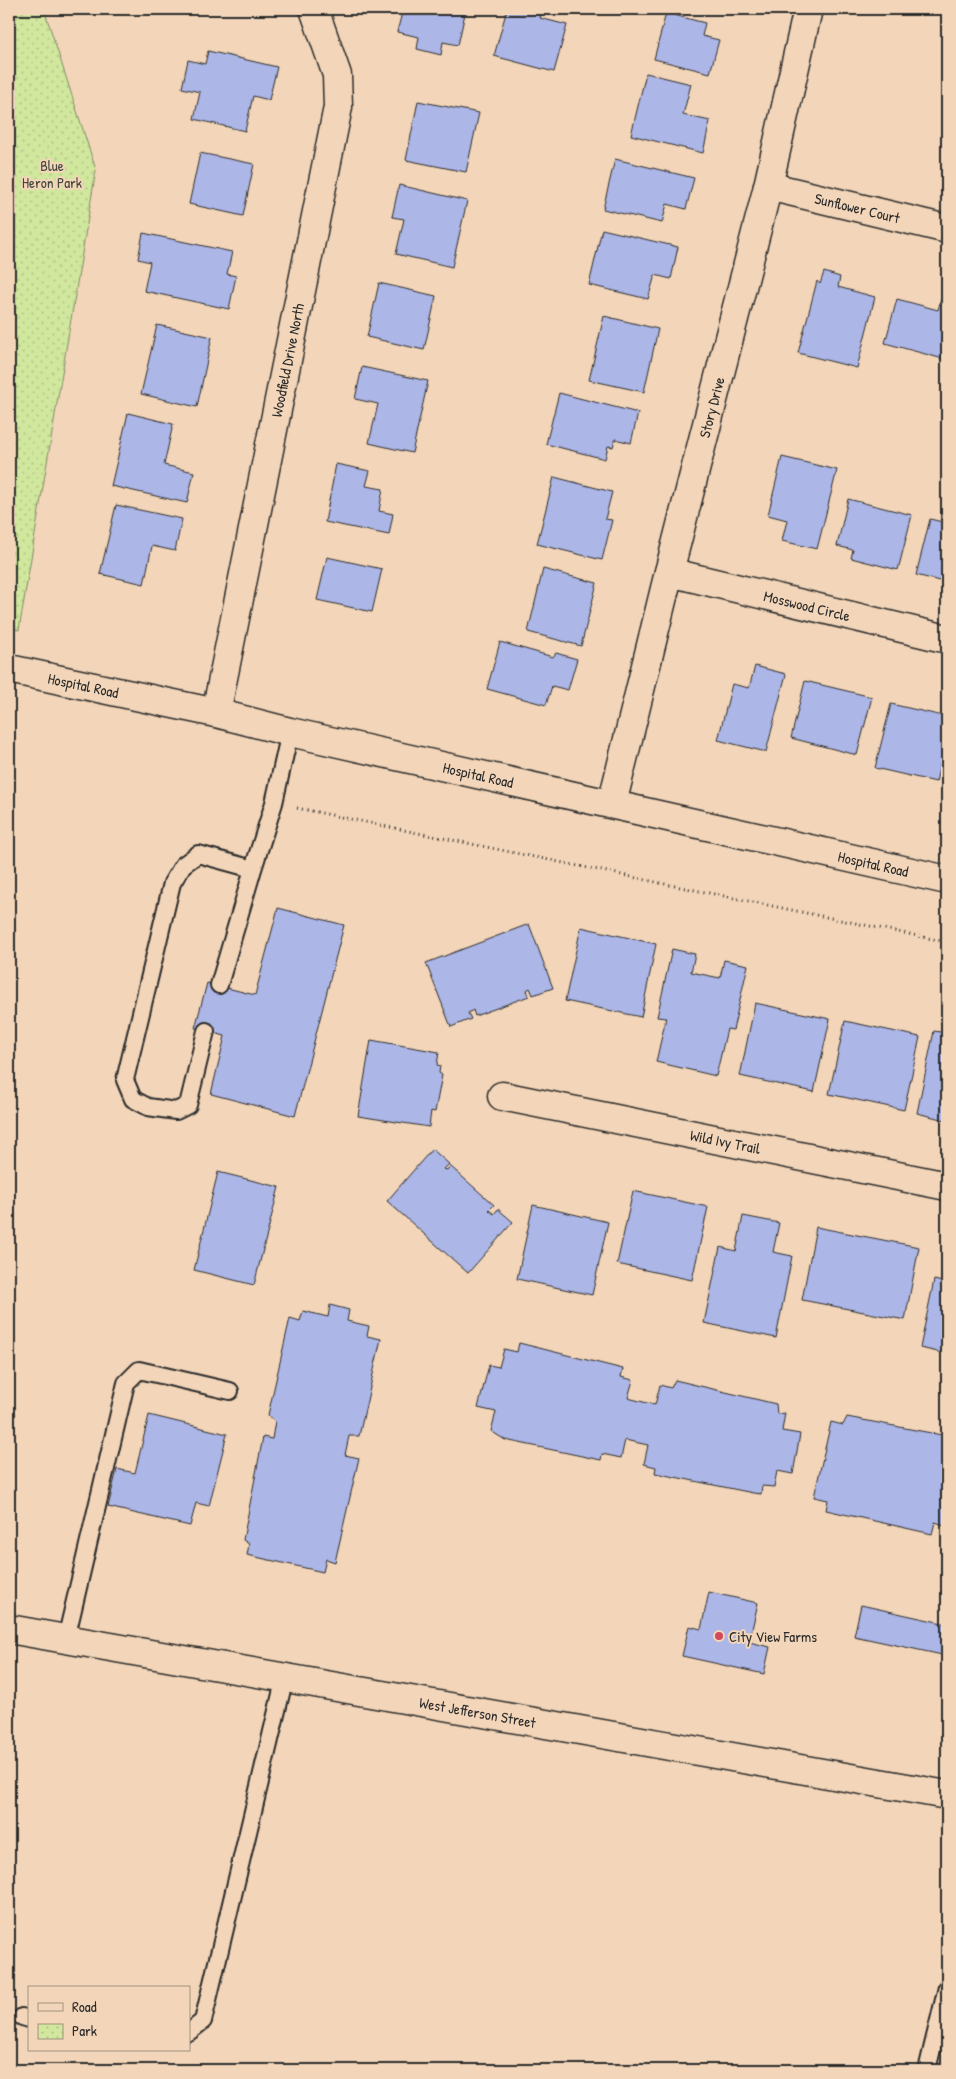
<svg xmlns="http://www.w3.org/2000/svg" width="956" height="2079" font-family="'Patrick Hand',sans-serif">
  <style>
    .park { fill: url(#park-dots); stroke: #7e8964 }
    .building { fill: #acb6e7; stroke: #2b2b2b }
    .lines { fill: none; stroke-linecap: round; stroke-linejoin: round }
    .service-casing { stroke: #2b2b2b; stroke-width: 20 }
    .minor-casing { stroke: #2b2b2b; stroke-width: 31 }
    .primary-casing { stroke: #2b2b2b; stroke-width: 31 }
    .path { stroke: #2b2b2b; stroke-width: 3; stroke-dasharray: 1 4; stroke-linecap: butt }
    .service { stroke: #f3d6b9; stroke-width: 16 }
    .minor { stroke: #f3d6b9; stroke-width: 28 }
    .primary { stroke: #f3d6b9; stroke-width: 28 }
    .poi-dot { fill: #d1495b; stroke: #f3d6b9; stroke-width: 2 }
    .labels { text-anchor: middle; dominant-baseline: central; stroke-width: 4; stroke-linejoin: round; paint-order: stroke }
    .park-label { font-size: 15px; fill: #44473c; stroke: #f3d6b9 }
    .street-label { font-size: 15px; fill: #2b2b2b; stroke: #f3d6b9 }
    .poi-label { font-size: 15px; fill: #2b2b2b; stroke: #f3d6b9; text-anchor: start }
  </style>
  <defs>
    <pattern id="park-dots" width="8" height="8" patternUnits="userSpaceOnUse" patternTransform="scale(1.25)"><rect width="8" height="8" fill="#d0e79d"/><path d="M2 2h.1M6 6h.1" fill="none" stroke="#b3c687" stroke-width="1.8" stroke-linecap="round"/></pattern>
  </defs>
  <rect width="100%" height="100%" fill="#f3d6b9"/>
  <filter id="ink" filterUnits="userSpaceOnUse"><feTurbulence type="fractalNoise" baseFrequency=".02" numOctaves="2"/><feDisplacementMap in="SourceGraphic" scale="10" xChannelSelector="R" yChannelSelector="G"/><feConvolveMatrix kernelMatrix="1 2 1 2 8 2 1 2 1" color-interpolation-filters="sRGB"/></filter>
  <g filter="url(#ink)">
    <path class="park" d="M9,9H44L96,170L19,630L9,628Z"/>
    <path class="building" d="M403,9H466L458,45L443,42L441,55L417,49L419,37L397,32Z
      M507,9H543L540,18L567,25L554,72L494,56Z
      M666,13L705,23L702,36L719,40L710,73L654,59Z
      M208,51L277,67L269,100L253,96L245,131L194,119L200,92L182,88L188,60L205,64Z
      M646,73L691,84L683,115L710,121L703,153L631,135Z
      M418,101L479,113L466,172L406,160Z
      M200,153L254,164L243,216L189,204Z
      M615,159L694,178L686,209L667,204L662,223L603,209Z
      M399,185L467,201L452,267L396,254L404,219L392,217Z
      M602,229L678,247L671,279L655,275L648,299L589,285Z
      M143,233L232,252L227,274L236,276L229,309L144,291L150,262L138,259Z
      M824,272L840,277L838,287L875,297L857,368L798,353L817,281L820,284Z
      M379,283L436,296L424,350L367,337Z
      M897,299L938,310L941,299L947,301V360L885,343Z
      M604,316L658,329L644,392L589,380Z
      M157,325L212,337L197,407L141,394Z
      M362,367L428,381L412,453L369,443L378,404L355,399Z
      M559,393L638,413L631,443L615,439L613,447L608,446L605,459L546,444Z
      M128,413L173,424L164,465L194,472L187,503L111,486Z
      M782,457L837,470L817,549L782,541L787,520L768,515Z
      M336,464L370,471L366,486L383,489L379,511L393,514L389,535L325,522Z
      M554,477L612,492L605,519L612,520L602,560L537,544Z
      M848,499L912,515L898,570L851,558L853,550L837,546Z
      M116,505L182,519L175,551L152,546L144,584L100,574Z
      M930,519L947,523V583L916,575Z
      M327,557L382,569L372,612L317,600Z
      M543,569L597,583L581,646L528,632Z
      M500,642L553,657L556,653L577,659L568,690L552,686L546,705L487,689Z
      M755,666L786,674L766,752L718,740L732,684L749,688Z
      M805,681L872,697L857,755L791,738Z
      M891,704L947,717V734L936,782L875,768Z
      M278,908L344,925L295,1116L211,1094L225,1036L195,1028L207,983L255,995Z
      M529,924L553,988L533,995L530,988L527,990L529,996L475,1016L473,1010L468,1013L471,1019L451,1027L426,963Z
      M581,927L656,944L641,1017L565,1001Z
      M672,949L695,954L691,972L720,978L724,960L748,965L733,1030L727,1029L716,1076L656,1062L666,1018L657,1017Z
      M755,1003L830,1019L814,1092L740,1076Z
      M845,1021L920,1037L904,1110L829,1094Z
      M934,1031L947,1033V1110L945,1120L917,1113Z
      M371,1040L439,1052L437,1065L440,1066L439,1073L442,1075L435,1112L431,1111L429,1127L358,1116Z
      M432,1149L449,1164L444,1169L447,1170L450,1166L494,1205L489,1210L494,1214L498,1209L513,1222L468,1273L387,1201Z
      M218,1172L279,1187L254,1285L194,1270Z
      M633,1191L708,1207L692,1280L617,1264Z
      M533,1205L608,1222L592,1295L517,1279Z
      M743,1216L779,1223L773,1252L792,1256L776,1338L704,1323L720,1247L736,1251Z
      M816,1227L919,1247L905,1320L802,1300Z
      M934,1280L947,1283V1354L920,1348Z
      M330,1305L349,1310L347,1321L369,1326L367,1336L381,1339L359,1436H349L345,1455L359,1458L335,1562L326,1559L323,1572L247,1555L249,1544L243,1540L263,1437L272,1439L275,1421L268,1415L290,1318L300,1321L303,1311L328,1317Z
      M519,1343L623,1369L621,1377L633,1380L628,1398L655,1405L660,1385L671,1388L675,1380L776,1404L777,1414L785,1413L782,1431L800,1434L793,1474L777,1471L774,1487L762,1486L761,1494L753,1493L655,1473L656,1467L644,1464L648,1445L625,1440L621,1458L602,1454L601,1460L505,1440L491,1431L496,1412L478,1408L489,1365L499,1367L504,1349L517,1352Z
      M149,1415L227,1434L209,1506L196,1503L190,1526L108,1507L117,1469L135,1473Z
      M847,1417L947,1436V1526L935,1522L932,1534L826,1510L828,1500L814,1497L831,1422L843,1425Z
      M709,1592L758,1603L749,1642L770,1647L764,1674L682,1656L689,1626L701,1629Z
      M861,1605L947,1624V1656L854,1636Z"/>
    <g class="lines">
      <g class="service-casing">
        <path id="service" d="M219,985L253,869
          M206,1031L188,1105L176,1111L148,1107L133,1099L125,1080L172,883L183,865L198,854L253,869L274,803L290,732
          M66,1639L126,1383L139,1370L230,1391
          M22,2017L29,2019
          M189,2032L203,2021L285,1677
          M927,2070L947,1987"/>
      </g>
      <g class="minor-casing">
        <g id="minor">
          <path id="s1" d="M768,186L947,229"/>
          <path id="s2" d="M669,572L947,639"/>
          <path id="s3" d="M9,669L216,713L290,732L947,880"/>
          <path id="s4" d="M216,713L338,107L337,75L314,9"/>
          <path id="s5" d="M612,804L669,572L768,186L808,9"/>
          <path id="s6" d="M502,1096L947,1186"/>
        </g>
      </g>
      <g class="primary-casing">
        <g id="primary">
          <path id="s7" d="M9,1629L947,1795"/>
        </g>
      </g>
      <path class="path" d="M297,808L947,942"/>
      <use href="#service" class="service"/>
      <use href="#minor" class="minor"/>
      <use href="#primary" class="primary"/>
    </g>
  </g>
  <circle class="poi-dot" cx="719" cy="1636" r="5"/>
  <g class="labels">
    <g class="park-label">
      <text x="52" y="165">Blue<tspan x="52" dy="17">Heron Park</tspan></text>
    </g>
    <g class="street-label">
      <text stroke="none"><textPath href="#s1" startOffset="92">Sunflower Court</textPath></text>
      <text stroke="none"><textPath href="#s4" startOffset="360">Woodfield Drive North</textPath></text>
      <text stroke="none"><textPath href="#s5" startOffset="409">Story Drive</textPath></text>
      <text stroke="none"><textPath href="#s2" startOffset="142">Mosswood Circle</textPath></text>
      <text stroke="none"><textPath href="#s3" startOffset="76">Hospital Road</textPath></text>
      <text stroke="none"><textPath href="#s3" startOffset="481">Hospital Road</textPath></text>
      <text stroke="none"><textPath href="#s3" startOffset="886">Hospital Road</textPath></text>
      <text stroke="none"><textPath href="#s6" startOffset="228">Wild Ivy Trail</textPath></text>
      <text stroke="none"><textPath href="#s7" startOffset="476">West Jefferson Street</textPath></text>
    </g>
    <g class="poi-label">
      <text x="729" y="1636">City View Farms</text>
    </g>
  </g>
  <rect width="956" height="2079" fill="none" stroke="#f3d6b9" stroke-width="30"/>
  <rect x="15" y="15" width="926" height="2049" fill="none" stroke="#2b2b2b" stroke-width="2" filter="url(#ink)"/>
  <rect x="28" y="1986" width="162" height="65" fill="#f3d6b9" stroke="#a39280"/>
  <rect x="38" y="2003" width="25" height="8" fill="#f3d6b9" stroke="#a39280"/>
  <text x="72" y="2012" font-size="15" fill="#2b2b2b">Road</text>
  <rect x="38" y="2024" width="25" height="15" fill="url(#park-dots)" stroke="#a39280"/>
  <text x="72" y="2036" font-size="15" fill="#2b2b2b">Park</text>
</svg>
